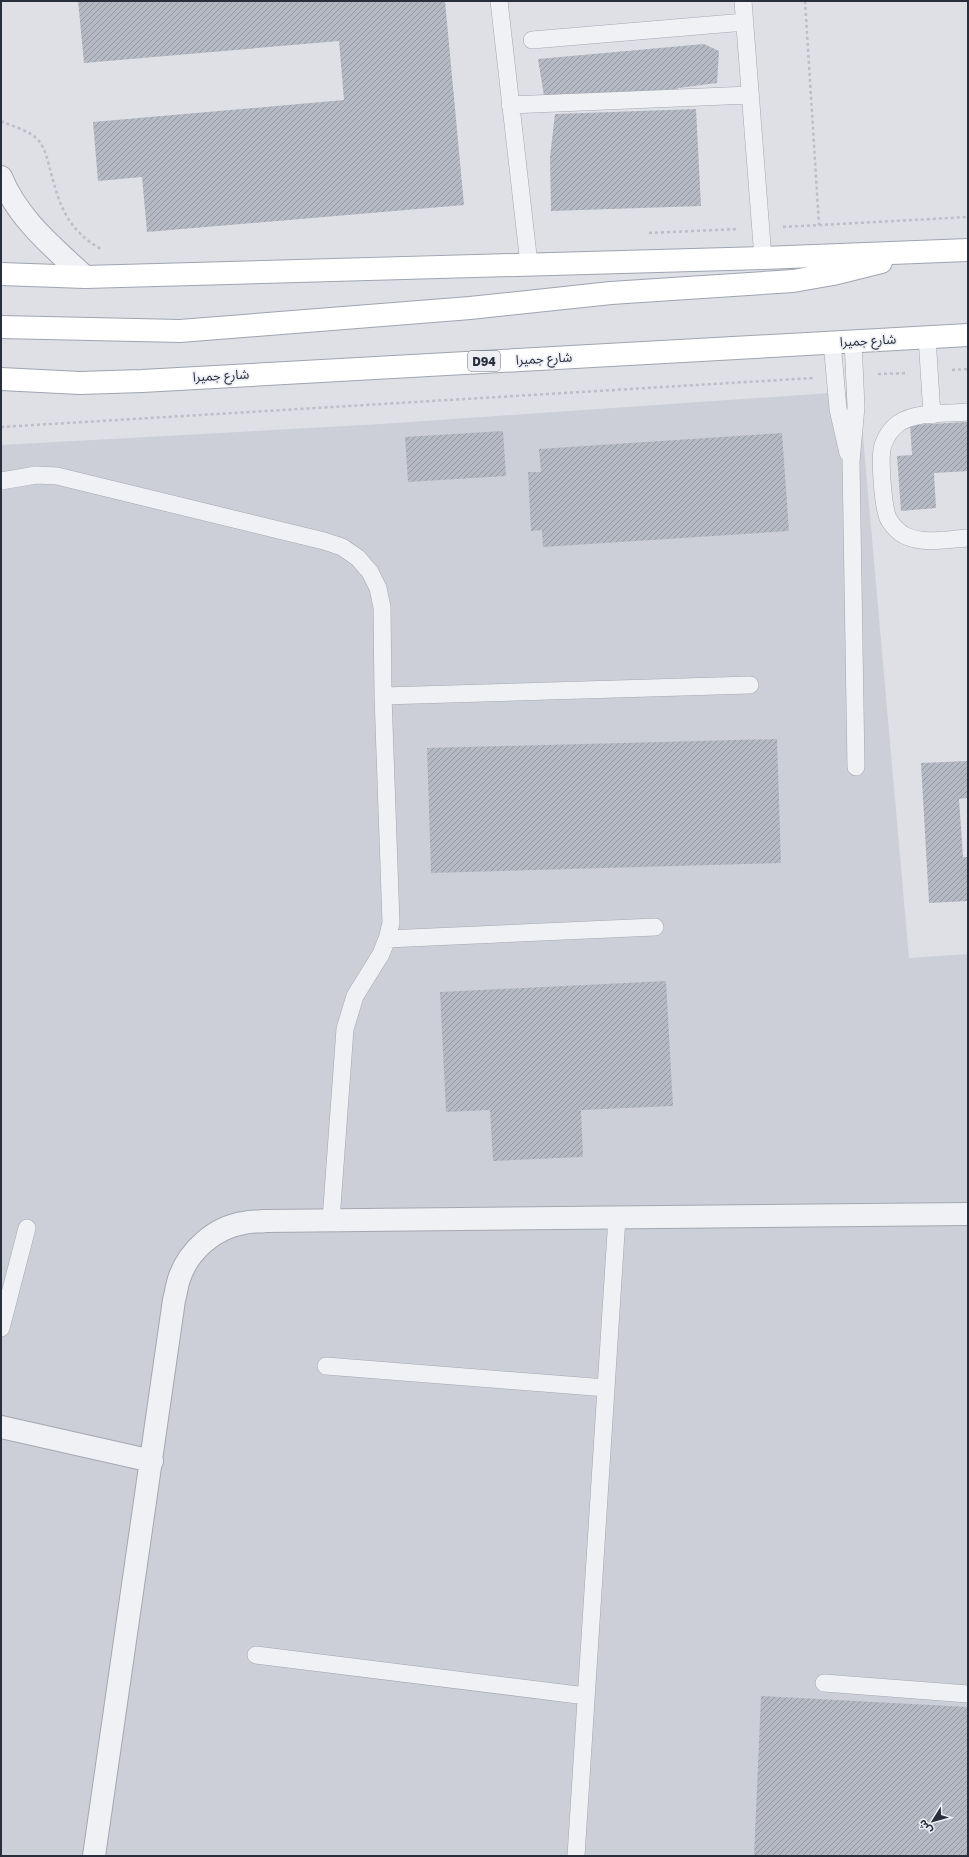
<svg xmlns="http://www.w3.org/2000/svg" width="969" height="1857" font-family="'Golos Text','Noto Sans Arabic',sans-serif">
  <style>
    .built { fill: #cccfd8 }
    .building { fill: url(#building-hatch) }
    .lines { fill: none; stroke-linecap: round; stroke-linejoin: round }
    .lane-casing { stroke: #a4a7b0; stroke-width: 18 }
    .street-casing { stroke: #a4a7b0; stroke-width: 24 }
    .primary-casing { stroke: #9ea4b1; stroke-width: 24 }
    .path { stroke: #bcbec5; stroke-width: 2.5; stroke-dasharray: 3 3; stroke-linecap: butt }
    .lane { stroke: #f0f1f5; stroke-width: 17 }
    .street { stroke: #f0f1f5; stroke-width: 22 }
    .primary { stroke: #fff; stroke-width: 22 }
    .labels { text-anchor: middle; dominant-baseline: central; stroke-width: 3.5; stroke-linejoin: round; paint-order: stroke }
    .shield { fill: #edeff4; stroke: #636873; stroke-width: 1 }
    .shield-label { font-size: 12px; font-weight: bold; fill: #282e3c }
    .street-label { font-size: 13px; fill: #282e3c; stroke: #edeff4 }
  </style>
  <defs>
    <pattern id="building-hatch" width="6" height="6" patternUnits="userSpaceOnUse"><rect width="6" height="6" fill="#b5b9c3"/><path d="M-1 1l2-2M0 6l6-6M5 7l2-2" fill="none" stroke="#9397a0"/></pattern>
  </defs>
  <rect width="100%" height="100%" fill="#dee0e6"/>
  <path class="built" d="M859,391L909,958L968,954V1856H1V445L381,424Z"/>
  <path class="building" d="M78,1H445L464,205L147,232L142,177L98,181L93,122L344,100L339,41L84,63Z
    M704,44L719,51L717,83L679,88L671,93L544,96L538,59Z
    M696,109L701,206L551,211L550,157L555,114Z
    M968,422V471L934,473L936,508L901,511L897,456L912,455L910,425Z
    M503,431L506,476L408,482L405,437Z
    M782,433L789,531L543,547L542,530L531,531L528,472H541L539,449Z
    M777,739L781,863L431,873L427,748Z
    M968,761V798L959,799L963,857H968V901L929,903L921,763Z
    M666,981L673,1106L581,1110L583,1157L493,1161L490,1110L446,1112L440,992Z
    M761,1696L968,1707V1856H754Z"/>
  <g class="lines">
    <g class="lane-casing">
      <path id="lane" d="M499,1L529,264
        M743,1L763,258
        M532,40L745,22
        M510,105L750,95
        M927,337L932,415
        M853,341L856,407L851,461L856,767
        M832,342L838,409L848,453
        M968,412C947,414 917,411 899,423C892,428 886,436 883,445C879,457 883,510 889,520C893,526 898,532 904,535C922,545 949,539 968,538
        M1,481L36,475L57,476L324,541L342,547L358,558L370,572L378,588L382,607L383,696L391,923L387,939L381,954L355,996L345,1029L331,1220
        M383,696L750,685
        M387,939L655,927
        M1,1328L27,1228
        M326,1366L606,1388
        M256,1655L586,1696
        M824,1683L968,1694
        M576,1856L617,1217"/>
    </g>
    <g class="street-casing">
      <path id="street" d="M1,177C18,219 53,247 85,277
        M1,1427L152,1461
        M94,1856L174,1300C176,1293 177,1285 179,1279C188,1251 215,1227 244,1223C251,1221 258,1222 265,1221L968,1214"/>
    </g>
    <g class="primary-casing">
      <path id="primary" d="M1,274L85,277L763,258L968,250
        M1,327L180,331L470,308L611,293L793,281L833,274L881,262
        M1,379L80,383L142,381L968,335"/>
    </g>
    <path class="path" d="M805,1L819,225
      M1,121C13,127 30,130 39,141C46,150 48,162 51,173C60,207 68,230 101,249
      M783,227L968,217
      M649,233L738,229
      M952,370L968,369
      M878,374L907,373
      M1,427L813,378"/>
    <use href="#lane" class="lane"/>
    <use href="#street" class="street"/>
    <use href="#primary" class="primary"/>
  </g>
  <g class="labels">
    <rect class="shield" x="468" y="351" width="32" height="20" rx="3"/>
    <g class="shield-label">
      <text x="484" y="361">D94</text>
    </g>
    <g class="street-label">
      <text transform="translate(868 340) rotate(-3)">شارع جميرا</text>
      <text transform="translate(544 358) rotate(-3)">شارع جميرا</text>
      <text transform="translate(221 375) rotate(-3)">شارع جميرا</text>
    </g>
  </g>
  <rect width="969" height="1857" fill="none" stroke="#282e3c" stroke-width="4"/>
  <g transform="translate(933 1821) rotate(233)" stroke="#edeff4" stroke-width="3" paint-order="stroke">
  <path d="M0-3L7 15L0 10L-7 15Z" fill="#282e3c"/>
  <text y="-6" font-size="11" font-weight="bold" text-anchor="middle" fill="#282e3c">ش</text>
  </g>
</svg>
